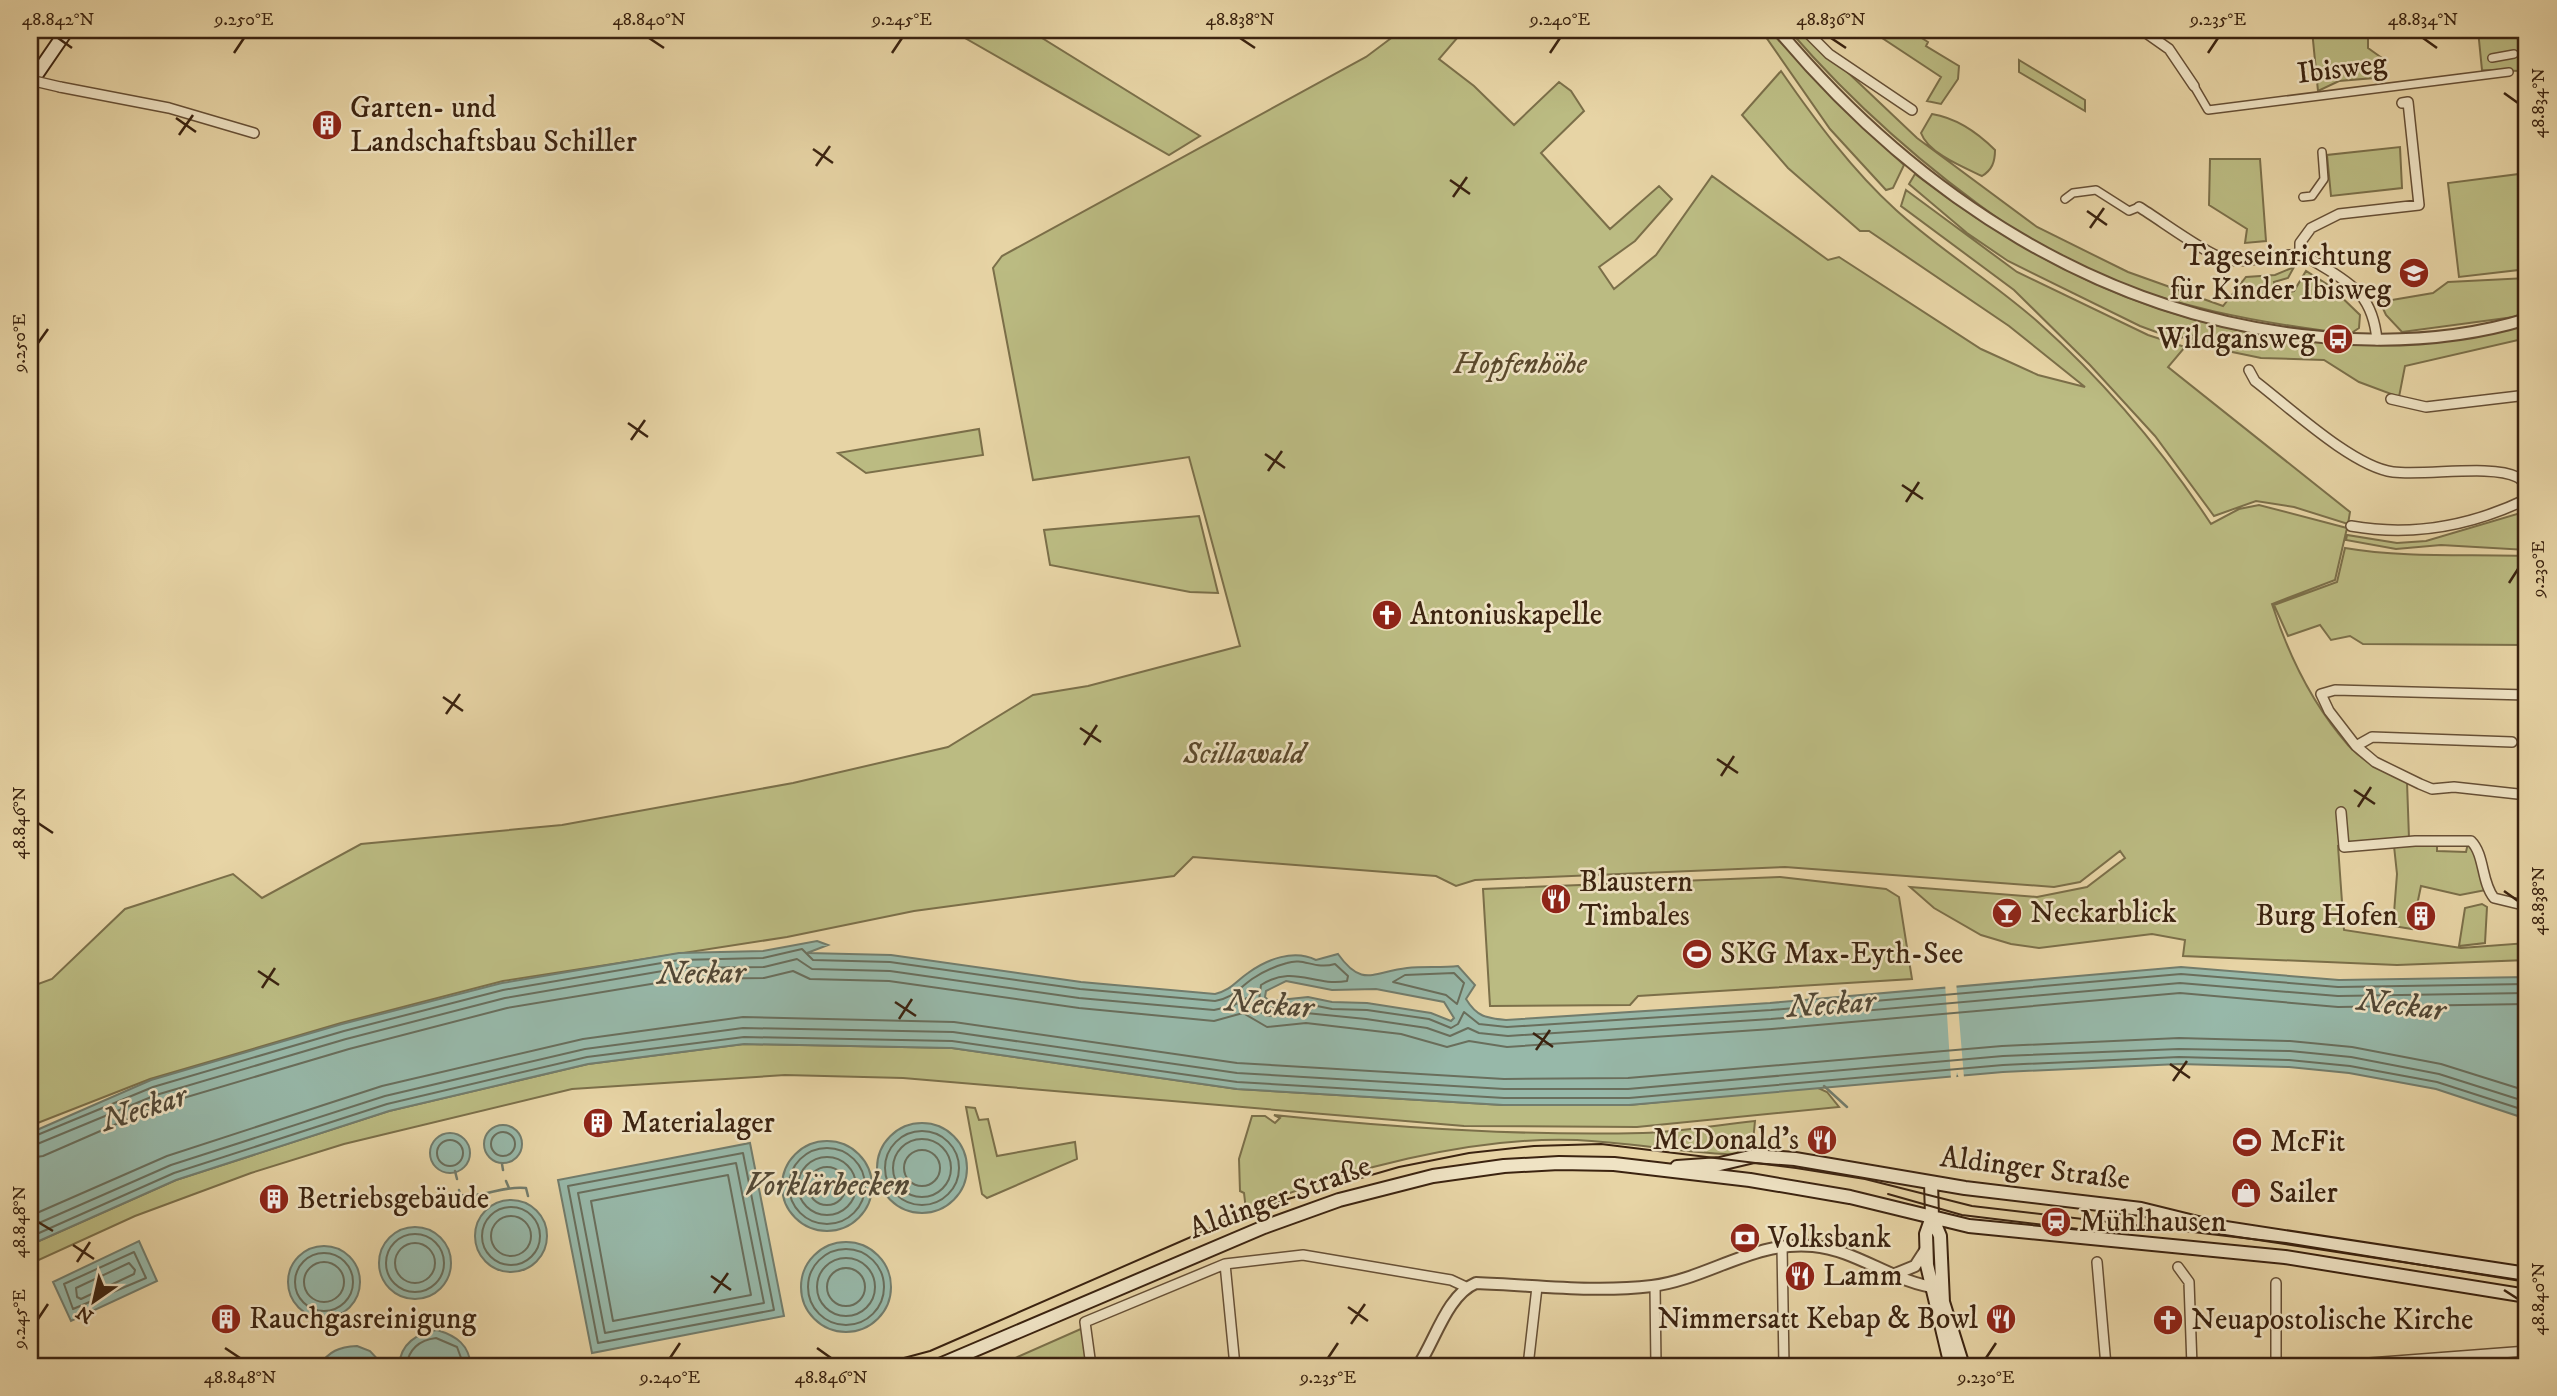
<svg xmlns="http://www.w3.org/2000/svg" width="2557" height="1396" font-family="'IM FELL DW Pica',serif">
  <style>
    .green { fill: #bbbb82; stroke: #7b6f49; stroke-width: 2 }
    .water { fill: #97b8a9; stroke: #727c6c; stroke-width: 2; fill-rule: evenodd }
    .pier { fill: #e7d4a5 }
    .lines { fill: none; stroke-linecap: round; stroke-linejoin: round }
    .shore { stroke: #696e5c; stroke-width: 2 }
    .stream { stroke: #727c6c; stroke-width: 2.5 }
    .pedestrian-casing { stroke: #664f35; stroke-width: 10 }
    .minor-casing { stroke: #664f35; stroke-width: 12 }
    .tertiary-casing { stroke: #664f35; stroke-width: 14 }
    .secondary-casing { stroke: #3b2310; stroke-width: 16 }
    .pedestrian { stroke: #efe3c4; stroke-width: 7 }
    .minor { stroke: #efe3c4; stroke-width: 9 }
    .tertiary { stroke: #efe3c4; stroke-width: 10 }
    .secondary { stroke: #efe3c4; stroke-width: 12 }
    .tram { stroke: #3b2310; stroke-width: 2 }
    .minor-bridge-casing { stroke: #664f35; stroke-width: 12; stroke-linecap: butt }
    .minor-bridge { stroke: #efe3c4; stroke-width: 9 }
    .ticks { fill: none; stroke: #3b2310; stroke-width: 2.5 }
    .labels { text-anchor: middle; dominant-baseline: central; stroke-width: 5; stroke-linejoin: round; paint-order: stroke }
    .street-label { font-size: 30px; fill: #3b2310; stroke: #efe3c4 }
    .poi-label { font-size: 30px; fill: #3b2310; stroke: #efe3c4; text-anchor: start }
    .park-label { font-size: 30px; font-style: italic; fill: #5b492c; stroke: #efe3c4 }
    .water-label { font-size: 32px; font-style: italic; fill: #524836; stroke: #efe3c4 }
    .neatline { fill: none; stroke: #3b2310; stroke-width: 2.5 }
    .ticks-label { font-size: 18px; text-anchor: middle; fill: #3b2310 }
  </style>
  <rect width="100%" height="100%" fill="#e7d4a5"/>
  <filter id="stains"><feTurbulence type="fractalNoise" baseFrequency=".00286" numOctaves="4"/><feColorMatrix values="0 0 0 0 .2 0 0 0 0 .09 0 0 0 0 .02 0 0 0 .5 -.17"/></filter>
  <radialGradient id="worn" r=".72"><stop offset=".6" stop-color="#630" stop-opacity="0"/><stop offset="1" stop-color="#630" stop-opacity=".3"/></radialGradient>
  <path class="green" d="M951,30H1029L1200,136L1169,155Z
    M1402,30H1464L1439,59L1474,86L1514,125L1559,82L1571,91L1584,111L1541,153L1610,229L1659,186L1672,199L1635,241L1599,267L1614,289L1656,255L1712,176L1828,260L1839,257L1981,349L2038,375L2085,387L2009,326L1869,231H1860L1788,168L1742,115L1781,71C1815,120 1852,170 1896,210C1941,251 1993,282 2038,322C2104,381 2163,451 2211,524L2239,509L2259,505L2347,528L2335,580L2272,604C2288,654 2313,705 2348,745C2362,761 2388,774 2407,782L2409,838L2338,846L2344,930L2461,948L2527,943V960L2397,965L2183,956L2185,940L2152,934L2039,948L2011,944L1981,935L1934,908L1910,887L2037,897L2087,887L2125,858L2120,851L2080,882L2054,887L1785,867L1475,880L1456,886L1436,876L1193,857L1174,876L914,911L787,937L503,981L341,1023L150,1079L30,1126V987L52,979L125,909L233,874L262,898L361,844L562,825L793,783L948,747L1033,695L1088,686L1240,646L1189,457L1033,480L993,268L1002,256L1366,57Z
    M1761,30H1769L1849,113L1904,165L1893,188L1886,190L1830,129Z
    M1789,30H1803L1917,138L2037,227L2128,272L2223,306L2246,277L2275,275L2294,267L2288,278L2274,282L2277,295L2294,291L2306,271L2330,286L2360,315L2359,328L2350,334C2258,323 2169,306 2083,270C2058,260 2033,242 2010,227C1929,171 1853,104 1789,30Z
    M1870,30H1909L1928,42L1926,46L1959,66L1958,79L1941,104L1927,101L1941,77Z
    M2312,30H2368V48L2382,58L2386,77L2339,81L2318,91Z
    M2478,30H2527V53L2521,56V71L2482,70Z
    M2019,60L2085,100V111L2019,72Z
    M1932,114C1956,118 1978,133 1995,150C1995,162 1992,170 1982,176C1963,167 1928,153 1921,133Z
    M2400,147L2402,188L2331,196L2327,155Z
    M2210,159H2260L2266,241L2245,243L2247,229L2209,205Z
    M2527,173V269L2459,277L2448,183Z
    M1915,174C2052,279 2190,339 2364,344C2381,345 2399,340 2416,338C2453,333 2490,329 2527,324V338L2405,366L2399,397L2359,382L2324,360L2261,358L2189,343L2195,335L2175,339L2140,326L2008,261L1967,233L1909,184Z
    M1906,190L2017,272L2148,335L2185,347L2168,367L2350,512L2348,524L2294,507L2256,501L2214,516L2155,436L2090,365L2014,290L1901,206Z
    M2527,278V312L2514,317L2402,332L2386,315L2380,302L2433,293L2448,282Z
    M979,429L983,455L866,473L838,453Z
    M2527,511V550L2441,545L2396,549L2346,540L2347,535L2397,543L2426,541Z
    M1199,516L1218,593L1190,592L1050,565L1044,530Z
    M2345,548C2404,558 2467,554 2527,556V645L2363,644L2350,636L2331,640L2320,625L2288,636L2274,605L2337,582Z
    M2468,843L2474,848L2486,890L2460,895L2421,886L2412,929L2393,926L2397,874L2394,846L2437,844V851L2466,852Z
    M1780,877L1886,889L1899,897L1912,979L1638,996L1630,1005L1490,1006L1483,889Z
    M2482,904L2487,907L2485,943L2459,946L2465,908Z
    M744,1044L952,1048L1237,1089L1503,1105H1629L1816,1087L1827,1092L1839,1107L1637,1127L1464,1126L903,1078L785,1075L572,1089L344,1144L251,1173L135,1216L30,1264V1245L176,1180L389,1111L588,1064Z
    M966,1107L975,1108L979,1120L988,1119L997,1156L1075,1142L1077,1159L987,1198L982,1194Z
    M1274,1115C1397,1128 1519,1136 1643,1133C1680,1132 1718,1125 1755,1121L1752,1151L1741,1155C1686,1153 1632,1143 1577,1140C1473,1136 1341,1170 1246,1210L1244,1193L1240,1191L1239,1159L1252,1116H1265L1275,1123L1280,1118Z
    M1083,1328L1088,1366H997Z"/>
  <path class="water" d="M817,941L828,945L807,953L891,955L1081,982L1215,994C1231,990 1235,982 1248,973C1267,959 1294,949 1316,960L1338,954C1362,988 1373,972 1407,968C1424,966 1441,968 1458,966L1475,985L1466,999C1477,1017 1486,1018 1506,1020L1770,1003L2181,967L2339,980L2527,977V1119L2436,1089L2349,1073L2289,1067L2179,1064L2003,1072L1629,1105H1503L1237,1089L952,1048L744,1044L588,1064L389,1111L176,1180L30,1245V1133L151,1080L342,1024L502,983L679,953L763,951ZM1286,981L1332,990L1376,989L1444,1002L1454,1018L1451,1021L1431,1013L1367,1003L1332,1002L1308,997L1269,1001L1265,997L1266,991Z
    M877 1168a45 45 0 1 1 90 0a45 45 0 1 1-90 0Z
    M484 1144a19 19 0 1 1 38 0a19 19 0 1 1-38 0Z
    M430 1153a20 20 0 1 1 40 0a20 20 0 1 1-40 0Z
    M782 1186a45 45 0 1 1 90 0a45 45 0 1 1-90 0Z
    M750,1143L784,1316L592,1353L558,1180Z
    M475 1236a36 36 0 1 1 72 0a36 36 0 1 1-72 0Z
    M379 1263a36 36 0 1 1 72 0a36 36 0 1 1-72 0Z
    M139,1241L157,1281L71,1321L53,1282Z
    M801 1287a45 45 0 1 1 90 0a45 45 0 1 1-90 0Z
    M288 1282a36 36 0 1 1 72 0a36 36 0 1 1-72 0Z
    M437,1330C457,1336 469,1345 471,1366H399C400,1344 417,1333 437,1330Z
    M357,1346L370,1351L384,1366H319C329,1351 339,1347 357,1346Z"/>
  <path class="pier" d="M1956,981L1964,1078L1959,1079L1957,1072L1956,1079H1951L1945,982Z"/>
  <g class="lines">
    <path class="shore" d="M1454,973L1464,983L1457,1004L1446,995L1393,982L1405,975Z
      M885 1168a37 37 0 1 1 74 0a37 37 0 1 1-74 0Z
      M491 1144a12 12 0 1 1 24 0a12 12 0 1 1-24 0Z
      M30,1138L153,1087L344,1031L503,990L679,960L763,958L802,949L813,960L890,962L1080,989L1215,1001C1233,998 1238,989 1252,979C1261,973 1276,966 1287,963C1304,957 1314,970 1335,964L1348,976L1347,981C1313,987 1294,964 1261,985L1259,1000L1269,1008L1307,1004L1332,1009L1367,1010L1429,1019L1451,1028L1458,1024L1464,1012L1479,1024L1507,1027L1771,1010L2181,974L2338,987L2527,984
      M893 1168a29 29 0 1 1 58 0a29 29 0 1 1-58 0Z
      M437 1153a13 13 0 1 1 26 0a13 13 0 1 1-26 0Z
      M30,1147L156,1095L346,1039L505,998L680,968L764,967L797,959L812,969L890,971L1079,998L1214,1010L1232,1006L1247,998L1255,1009L1267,1016L1306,1013L1366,1019L1427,1028L1450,1036L1468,1028L1479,1033L1508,1036L1771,1019L2180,983L2338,996L2527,993
      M789 1186a38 38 0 1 1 76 0a38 38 0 1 1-76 0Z
      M904 1168a18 18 0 1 1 36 0a18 18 0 1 1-36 0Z
      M743,1153L774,1310L598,1343L568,1186Z
      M798 1186a29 29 0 1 1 58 0a29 29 0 1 1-58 0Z
      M30,1158L43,1156L160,1105L349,1049L507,1008L681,979L764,978L793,971L810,979L889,981L1079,1008L1214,1021L1243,1013L1267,1027L1306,1023L1401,1034L1447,1047L1469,1041L1507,1047L1772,1029L2180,993L2338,1007L2527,1004
      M736,1163L764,1303L605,1333L578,1193Z
      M808 1186a19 19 0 1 1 38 0a19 19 0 1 1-38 0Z
      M728,1175L751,1295L613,1321L591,1201Z
      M482 1236a29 29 0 1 1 58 0a29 29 0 1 1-58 0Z
      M30,1216L167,1156L382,1086L583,1039L743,1017L954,1022L1237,1063L1504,1079L1628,1078L2002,1046L2179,1038L2290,1041L2352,1047L2441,1064L2527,1091
      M491 1236a20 20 0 1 1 40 0a20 20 0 1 1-40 0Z
      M30,1227L171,1165L385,1096L585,1049L743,1028L953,1032L1237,1073L1504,1089H1628L2003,1056L2179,1049L2290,1051L2351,1057L2439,1074L2527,1102
      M386 1263a29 29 0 1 1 58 0a29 29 0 1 1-58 0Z
      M30,1237L174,1173L387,1104L587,1057L744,1037L952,1041L1237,1082L1504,1098H1629L2003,1065L2179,1057L2289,1060L2350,1066L2437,1082L2527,1111
      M395 1263a20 20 0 1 1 40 0a20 20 0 1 1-40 0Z
      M808 1287a38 38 0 1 1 76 0a38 38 0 1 1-76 0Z
      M134,1252L146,1278L73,1309L64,1284Z
      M295 1282a29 29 0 1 1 58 0a29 29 0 1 1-58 0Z
      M817 1287a29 29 0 1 1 58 0a29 29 0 1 1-58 0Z
      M304 1282a20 20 0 1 1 40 0a20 20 0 1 1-40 0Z
      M129,1263L135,1270L134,1274L81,1299L77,1297L76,1288Z
      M827 1287a19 19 0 1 1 38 0a19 19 0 1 1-38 0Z
      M406,1366C409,1349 419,1340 436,1338L457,1347L464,1366"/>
    <path class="stream" d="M1824,1086L1847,1107
      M502,1164L503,1170
      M455,1171L457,1179
      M506,1181L509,1188
      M459,1190L460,1195C484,1198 503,1185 526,1188L528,1196"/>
    <g class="pedestrian-casing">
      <path id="pedestrian" d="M2492,58L2514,54
        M2194,86L2208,110L2509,72
        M2303,197L2312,196L2324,179L2322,152
        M2065,199L2073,193L2096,190L2129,211L2139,207"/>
    </g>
    <g class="minor-casing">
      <path id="minor" d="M1805,30L1829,54L1912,110
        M2142,30L2169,49L2194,86
        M60,87L169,108L254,133
        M2139,207C2159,219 2203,252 2222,258C2246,266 2274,253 2298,255C2306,255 2315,262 2322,266C2356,286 2373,299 2377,340
        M2300,254V243L2311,228L2339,214L2419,205L2408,102L2402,103
        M2249,370L2255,381C2289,407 2353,467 2393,472C2426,476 2492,464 2517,477C2522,479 2524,484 2527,489
        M2391,399L2426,407L2527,395
        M2351,526C2413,537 2471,526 2527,499
        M2527,695L2335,690L2321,694L2329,711L2356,746L2375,762L2420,784L2432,789L2454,787L2527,795
        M2356,746L2372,737L2512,742
        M2341,812L2344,847L2415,841H2471C2485,855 2481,882 2494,898L2527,906
        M1782,1246L1784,1366
        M2097,1262L2106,1366
        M1225,1264L1235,1366
        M2178,1267L2189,1282L2192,1366
        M2276,1283V1366
        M1655,1286L1656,1366
        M1091,1366L1085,1322L1225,1264L1303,1255L1451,1280L1466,1287
        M1528,1366L1537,1287
        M2330,1366L2527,1351"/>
    </g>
    <g class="tertiary-casing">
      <path id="tertiary" d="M1778,30C1917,196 2103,318 2322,337C2390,343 2462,339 2527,319
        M1893,1275L1915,1266L1926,1249
        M1418,1366C1435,1341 1447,1295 1476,1283C1535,1285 1593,1293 1652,1286C1707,1279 1755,1240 1813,1246C1857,1250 1894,1283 1939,1288"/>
    </g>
    <g class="secondary-casing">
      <path id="secondary" d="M30,84L67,30
        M1677,1167L1720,1164L1754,1156L1795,1159L1965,1188L2141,1209L2206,1225L2527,1274
        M1931,1182L1932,1217L1926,1234L1927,1265L1951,1366
        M1932,1217L1940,1236L1943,1302L1963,1366
        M937,1366L1264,1227L1339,1200L1433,1176L1504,1166L1559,1163L1614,1164L1750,1180L1850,1197L1969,1226L2285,1257L2527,1296"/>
    </g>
    <use href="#pedestrian" class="pedestrian"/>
    <use href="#minor" class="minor"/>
    <use href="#tertiary" class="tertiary"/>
    <use href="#secondary" class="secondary"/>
    <path class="tram" d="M1888,1194L1962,1215L2087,1230
      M874,1366L930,1351L1232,1219L1288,1199L1399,1167L1469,1153L1534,1146L1601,1144L1796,1168L1865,1179L1972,1206L2286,1243L2527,1282"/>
    <g class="minor-bridge-casing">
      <path id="minor-bridge" d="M30,80L60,87"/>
    </g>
    <use href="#minor-bridge" class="minor-bridge"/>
  </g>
  <path class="ticks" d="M58,38L72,48M649,38L664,48M1240,38L1255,48M1831,38L1846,48M2423,38L2437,48M234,53L244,38M892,53L902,38M1550,53L1560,38M2208,53L2218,38M2504,93L2518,103M176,118L196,132M179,135L193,115M813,149L833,163M816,166L830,146M1450,180L1470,194M1453,197L1467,177M2087,211L2107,225M2090,228L2104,208M38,343L48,329M628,423L648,437M631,440L645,420M1265,454L1285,468M1268,471L1282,451M1902,485L1923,499M1906,502L1919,482M2509,583L2518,569M443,697L463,711M446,714L460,694M1080,728L1101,742M1084,745L1097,725M1717,759L1738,773M1721,776L1734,756M2354,790L2375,804M2358,807L2371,787M38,823L53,833M2504,891L2518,901M258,971L279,985M262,988L275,968M895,1002L916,1016M899,1019L912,999M1533,1033L1553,1047M1536,1050L1550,1030M2170,1064L2190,1078M2173,1081L2187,1061M38,1222L53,1231M73,1245L94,1259M77,1262L90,1242M711,1276L731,1290M2504,1290L2518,1299M714,1293L728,1273M1348,1307L1368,1321M38,1319L48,1304M1351,1324L1365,1304M225,1348L240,1358M817,1348L831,1358M670,1358L680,1343M1328,1358L1338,1343M1986,1358L1996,1343"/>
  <defs>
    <g id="building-disc" transform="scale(1.575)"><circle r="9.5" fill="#8f2418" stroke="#efe3c4"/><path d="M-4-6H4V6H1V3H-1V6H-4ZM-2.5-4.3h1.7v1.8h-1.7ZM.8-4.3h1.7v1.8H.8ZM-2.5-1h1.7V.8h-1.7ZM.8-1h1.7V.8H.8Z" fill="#fff"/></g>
    <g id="school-disc" transform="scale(1.575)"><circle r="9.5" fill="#8f2418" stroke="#efe3c4"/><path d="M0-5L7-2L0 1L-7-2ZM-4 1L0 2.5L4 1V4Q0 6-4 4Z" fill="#fff"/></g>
    <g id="bus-disc" transform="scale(1.575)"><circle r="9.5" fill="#8f2418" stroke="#efe3c4"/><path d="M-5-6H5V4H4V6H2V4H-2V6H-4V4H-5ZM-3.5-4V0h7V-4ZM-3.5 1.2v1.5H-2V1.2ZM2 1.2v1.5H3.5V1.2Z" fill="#fff"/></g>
    <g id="church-disc" transform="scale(1.575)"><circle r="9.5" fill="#8f2418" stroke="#efe3c4"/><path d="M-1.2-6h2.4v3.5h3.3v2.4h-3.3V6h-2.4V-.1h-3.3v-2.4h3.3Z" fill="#fff"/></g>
    <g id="restaurant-disc" transform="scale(1.575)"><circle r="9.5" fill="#8f2418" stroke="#efe3c4"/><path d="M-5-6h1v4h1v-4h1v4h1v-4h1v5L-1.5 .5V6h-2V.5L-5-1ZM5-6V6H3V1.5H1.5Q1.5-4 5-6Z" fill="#fff"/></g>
    <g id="bar-disc" transform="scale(1.575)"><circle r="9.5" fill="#8f2418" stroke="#efe3c4"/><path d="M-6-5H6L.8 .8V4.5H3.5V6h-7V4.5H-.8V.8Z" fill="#fff"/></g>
    <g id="stadium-disc" transform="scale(1.575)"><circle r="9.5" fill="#8f2418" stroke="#efe3c4"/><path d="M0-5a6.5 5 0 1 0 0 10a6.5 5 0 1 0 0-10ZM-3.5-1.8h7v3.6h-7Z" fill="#fff"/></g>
    <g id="shop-disc" transform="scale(1.575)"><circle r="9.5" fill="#8f2418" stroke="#efe3c4"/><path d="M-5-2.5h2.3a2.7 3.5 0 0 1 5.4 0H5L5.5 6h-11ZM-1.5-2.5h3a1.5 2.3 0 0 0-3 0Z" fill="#fff"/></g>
    <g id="station-disc" transform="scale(1.575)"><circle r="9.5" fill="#8f2418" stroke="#efe3c4"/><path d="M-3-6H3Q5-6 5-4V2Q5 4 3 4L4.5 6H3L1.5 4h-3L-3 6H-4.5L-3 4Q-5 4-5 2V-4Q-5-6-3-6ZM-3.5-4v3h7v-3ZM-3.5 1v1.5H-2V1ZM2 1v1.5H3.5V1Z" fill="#fff"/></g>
    <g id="bank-disc" transform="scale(1.575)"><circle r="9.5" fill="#8f2418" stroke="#efe3c4"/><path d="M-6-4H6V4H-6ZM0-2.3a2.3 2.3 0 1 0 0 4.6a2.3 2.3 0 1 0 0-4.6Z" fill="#fff"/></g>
  </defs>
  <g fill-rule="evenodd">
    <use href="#building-disc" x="327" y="125"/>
    <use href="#school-disc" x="2414" y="273"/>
    <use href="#bus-disc" x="2338" y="339"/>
    <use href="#church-disc" x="1387" y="615"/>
    <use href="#restaurant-disc" x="1556" y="899"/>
    <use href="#bar-disc" x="2007" y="913"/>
    <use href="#building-disc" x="2421" y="916"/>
    <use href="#stadium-disc" x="1697" y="954"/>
    <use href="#building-disc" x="598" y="1123"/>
    <use href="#restaurant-disc" x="1822" y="1140"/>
    <use href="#stadium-disc" x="2247" y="1142"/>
    <use href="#shop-disc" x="2246" y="1193"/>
    <use href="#building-disc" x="274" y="1199"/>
    <use href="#station-disc" x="2056" y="1222"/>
    <use href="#bank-disc" x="1745" y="1238"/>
    <use href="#restaurant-disc" x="1800" y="1276"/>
    <use href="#building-disc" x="226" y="1319"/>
    <use href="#restaurant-disc" x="2001" y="1319"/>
    <use href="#church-disc" x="2168" y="1320"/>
  </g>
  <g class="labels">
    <g class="street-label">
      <text transform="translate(2342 69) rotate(-7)">Ibisweg</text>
      <text transform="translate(2035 1169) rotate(7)">Aldinger Straße</text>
      <text transform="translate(1280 1198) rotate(-20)">Aldinger Straße</text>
    </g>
    <g class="poi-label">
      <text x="350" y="108">Garten- und<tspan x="350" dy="34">Landschaftsbau Schiller</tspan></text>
      <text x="2391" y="256" text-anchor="end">Tageseinrichtung<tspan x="2391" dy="34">für Kinder Ibisweg</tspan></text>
      <text x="2315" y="339" text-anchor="end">Wildgansweg</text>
      <text x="1410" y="615">Antoniuskapelle</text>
      <text x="1579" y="882">Blaustern<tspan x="1579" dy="34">Timbales</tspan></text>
      <text x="2030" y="913">Neckarblick</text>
      <text x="2398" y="916" text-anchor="end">Burg Hofen</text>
      <text x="1720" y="954">SKG Max-Eyth-See</text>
      <text x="621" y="1123">Materialager</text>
      <text x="1799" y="1140" text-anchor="end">McDonald's</text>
      <text x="2270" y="1142">McFit</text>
      <text x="2269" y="1193">Sailer</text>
      <text x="297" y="1199">Betriebsgebäude</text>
      <text x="2079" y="1222">Mühlhausen</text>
      <text x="1768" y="1238">Volksbank</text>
      <text x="1823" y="1276">Lamm</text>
      <text x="249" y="1319">Rauchgasreinigung</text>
      <text x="1978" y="1319" text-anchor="end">Nimmersatt Kebap &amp; Bowl</text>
      <text x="2191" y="1320">Neuapostolische Kirche</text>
    </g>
    <g class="park-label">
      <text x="1520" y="364">Hopfenhöhe</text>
      <text x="1244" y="754">Scillawald</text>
    </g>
    <g class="water-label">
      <text transform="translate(701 974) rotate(-1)">Neckar</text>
      <text transform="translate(1269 1005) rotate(5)">Neckar</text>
      <text transform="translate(1831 1005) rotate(-4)">Neckar</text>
      <text transform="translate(2401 1006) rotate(7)">Neckar</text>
      <text transform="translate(144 1109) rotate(-18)">Neckar</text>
      <text x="827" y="1186">Vorklärbecken</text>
    </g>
  </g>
  <rect width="2557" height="1396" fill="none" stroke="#e7d4a5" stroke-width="77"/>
  <g transform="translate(94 1301) rotate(214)" stroke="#efe3c4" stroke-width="5" paint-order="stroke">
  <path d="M0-5L12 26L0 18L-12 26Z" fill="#3b2310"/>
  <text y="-10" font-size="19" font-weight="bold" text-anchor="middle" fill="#3b2310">N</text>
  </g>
  <rect x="38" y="38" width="2480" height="1320" class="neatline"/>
  <g class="ticks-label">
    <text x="58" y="25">48.842°N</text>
    <text x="244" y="25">9.250°E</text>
    <text x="649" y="25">48.840°N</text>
    <text x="902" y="25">9.245°E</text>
    <text x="1240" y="25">48.838°N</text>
    <text x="1560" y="25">9.240°E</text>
    <text x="1831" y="25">48.836°N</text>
    <text x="2218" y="25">9.235°E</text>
    <text x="2423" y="25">48.834°N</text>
    <text transform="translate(2538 103) rotate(-90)" y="6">48.834°N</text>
    <text transform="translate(19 343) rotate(-90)" y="6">9.250°E</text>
    <text transform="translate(2538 569) rotate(-90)" y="6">9.230°E</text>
    <text transform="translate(19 823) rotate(-90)" y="6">48.846°N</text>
    <text transform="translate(2538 901) rotate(-90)" y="6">48.838°N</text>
    <text transform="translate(19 1222) rotate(-90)" y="6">48.848°N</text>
    <text transform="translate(2538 1299) rotate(-90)" y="6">48.840°N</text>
    <text transform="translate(19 1319) rotate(-90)" y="6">9.245°E</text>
    <text x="240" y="1383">48.848°N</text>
    <text x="670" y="1383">9.240°E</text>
    <text x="831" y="1383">48.846°N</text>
    <text x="1328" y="1383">9.235°E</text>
    <text x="1986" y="1383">9.230°E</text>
  </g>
  <rect width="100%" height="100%" filter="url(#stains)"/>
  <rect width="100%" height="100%" fill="url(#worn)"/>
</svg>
